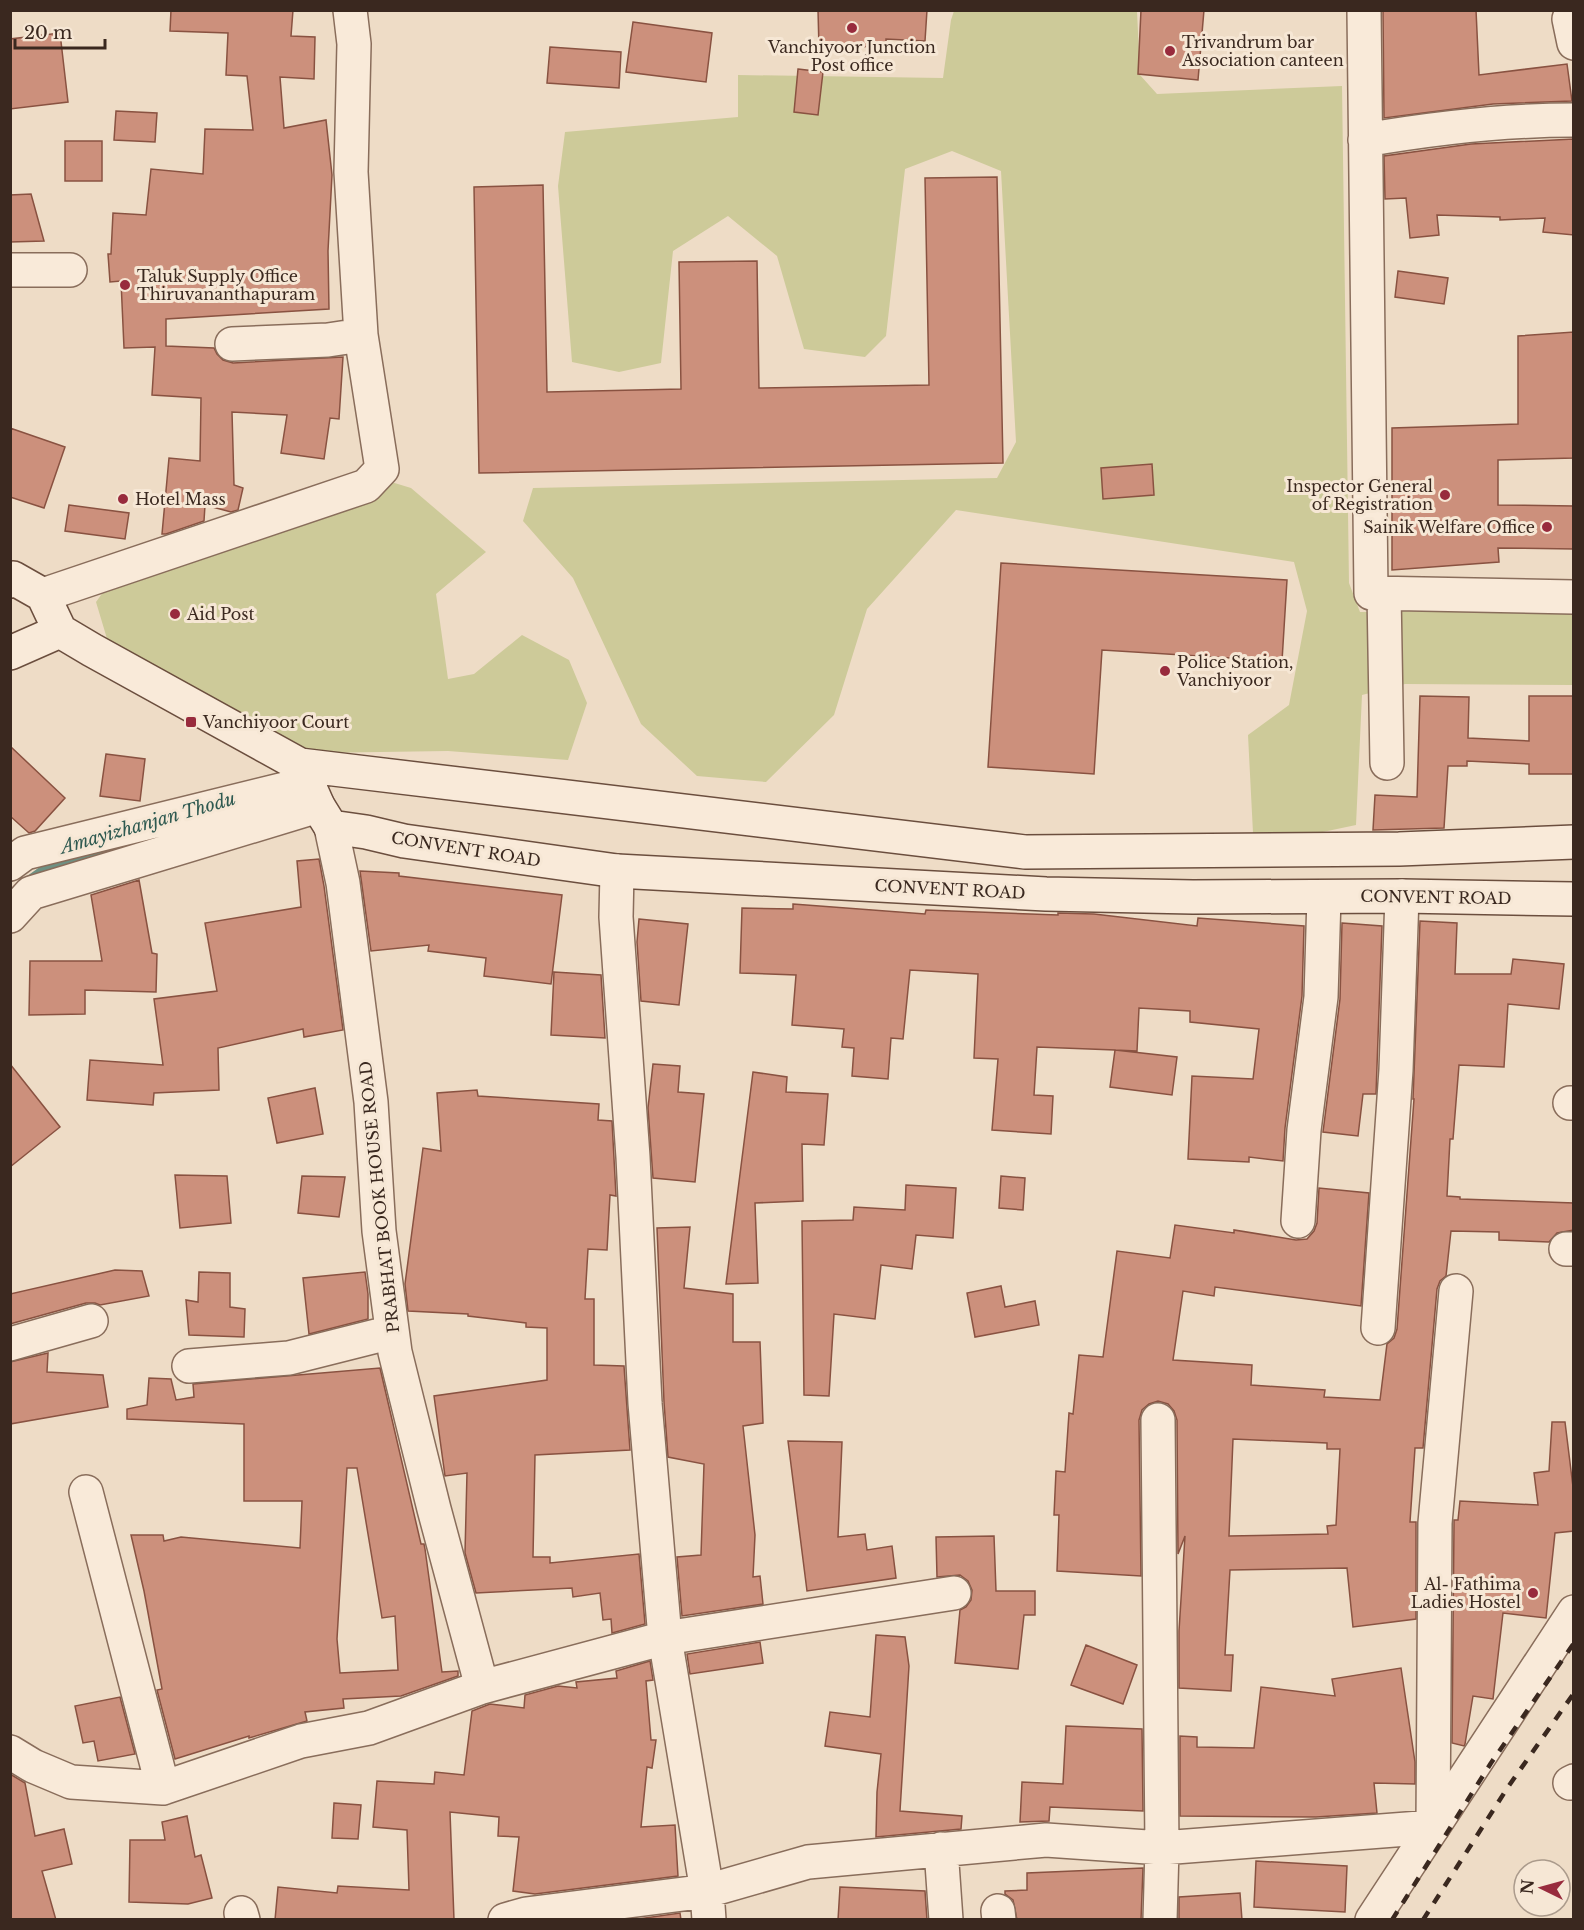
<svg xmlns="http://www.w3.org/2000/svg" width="1584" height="1930" font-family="'Libre Baskerville',serif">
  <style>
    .green { fill: #cdca99 }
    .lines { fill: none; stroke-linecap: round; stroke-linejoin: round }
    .stream { stroke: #6e9082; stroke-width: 9 }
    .building { fill: #cc907c; stroke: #895241; stroke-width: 1.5; fill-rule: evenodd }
    .minor-casing { stroke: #896d5b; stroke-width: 36 }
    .tertiary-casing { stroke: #896d5b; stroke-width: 36 }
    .secondary-casing { stroke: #6b4e3e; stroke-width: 36 }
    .minor { stroke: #f9ead9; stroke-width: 33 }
    .tertiary { stroke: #f9ead9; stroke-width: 33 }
    .secondary { stroke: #f9ead9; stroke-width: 33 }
    .rail { stroke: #3a281f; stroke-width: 4.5; stroke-dasharray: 10 10; stroke-linecap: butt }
    .poi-dot { fill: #982b3d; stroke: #f6e7d5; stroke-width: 2 }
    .labels { text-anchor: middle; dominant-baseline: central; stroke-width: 6; stroke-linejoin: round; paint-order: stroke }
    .poi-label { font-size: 16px; fill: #3a281f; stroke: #f6e7d5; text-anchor: start }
    .street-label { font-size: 16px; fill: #3a281f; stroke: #f6e7d5 }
    .water-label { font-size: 18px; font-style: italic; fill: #2e5950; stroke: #f6e7d5 }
  </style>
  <rect width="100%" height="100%" fill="#eedcc6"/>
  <path class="green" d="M954,11H1137L1140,75L1157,94L1342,86L1349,583L1360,612L1573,609V685L1405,684L1362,695L1356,825L1299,837L1253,833L1248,735L1289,705L1307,611L1294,562L956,510L867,609L834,715L766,782L697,776L641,724L573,578L523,521L533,488L997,478L1016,442L1001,171L952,151L905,169L886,336L865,357L804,349L777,256L728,216L673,251L661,363L619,372L572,362L558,186L565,132L738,117V75L943,78L951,20Z
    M365,474L411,488L486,552L436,594L448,679L474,674L522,635L569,660L587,703L568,760L448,751L312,753L108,642L96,602L109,584Z"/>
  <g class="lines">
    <path class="stream" d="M28,881L42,871L162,836"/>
  </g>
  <path class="building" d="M171,10H293L291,36L315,37L314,79L280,77L284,128L326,120L332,175L328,251L329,309L166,319V346L214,348L217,354L223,360L233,363L343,357L339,419L330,418L324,459L281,453L287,415L232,412L234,485L243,488L238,510L231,512L205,505L204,521L166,534H162L169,458L200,461L201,398L152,395L155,347L124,348L121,281L110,282L108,254H111L113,213L146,215L151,169L203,174L205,129L253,130L247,76L226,75L228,33L170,31Z
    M818,10H927L925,41L886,39V46L819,48Z
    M1141,10H1204L1198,80L1138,74Z
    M1383,10H1476L1479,75L1567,64L1572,101L1493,104L1384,118Z
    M633,22L712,33L706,82L626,72Z
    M60,33L68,102L10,109V39Z
    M550,47L621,52L619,88L547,83Z
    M798,69L823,72L818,115L794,112Z
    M116,111L157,113L155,142L114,140Z
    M1574,139V235L1543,232L1545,218L1500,220V217L1437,215L1439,235L1410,238L1406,198L1385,199L1384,156L1471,144Z
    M65,141H102V181H65Z
    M997,177L1003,463L479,473L474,187L543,185L547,392L681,389L679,262L757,261L759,388L929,385L925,178Z
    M31,194L44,241L10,242V195Z
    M1398,271L1448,278L1444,304L1395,297Z
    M1574,332V458L1498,460V505L1574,506V549L1498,548L1499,562L1392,570V428L1518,424V336Z
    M10,428L65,447L44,508L10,497Z
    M1152,464L1154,495L1103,499L1101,468Z
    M69,505L129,513L125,539L65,531Z
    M1001,563L1287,580L1282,661L1102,650L1094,774L988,767Z
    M1420,696L1469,697L1468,738L1529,741V696H1574V774H1529V764L1467,761V766H1448L1444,828L1373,830L1375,795L1417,797Z
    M10,746L65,798L35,831L29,833L10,816Z
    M106,754L145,759L140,801L100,796Z
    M319,859L324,886L343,1030L304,1037L303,1029L218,1048L219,1090L154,1093L153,1105L87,1100L90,1060L163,1065L154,999L217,991L205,923L301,907L297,861Z
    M360,871L399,873V876L562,895L551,984L484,976L486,958L428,951L429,945L371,951Z
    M139,880L152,953L157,954L156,992L85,990V1014L29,1015L30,961H102L91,895Z
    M793,904L925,914L926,910L1058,915V913L1094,914L1197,926L1198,918L1304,926L1302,996L1285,1128L1283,1161L1249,1157V1162L1188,1159L1192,1076L1253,1079L1259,1029L1190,1022V1011L1139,1008L1137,1051L1115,1050L1177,1057L1172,1095L1110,1087L1115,1050L1037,1047L1034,1095L1053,1096L1051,1134L992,1130L998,1059L974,1058L978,974L910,970L903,1039L891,1038L888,1079L852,1076L854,1048L842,1047L844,1029L792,1025L796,975L740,973L742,908L793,909Z
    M639,919L688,924L679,1005L641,1001L637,942Z
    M1420,921L1457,923L1455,974H1511L1513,959L1564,964L1559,1009L1508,1004L1504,1067L1459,1065L1453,1139H1450L1447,1196L1460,1197V1199L1574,1203V1230L1557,1233L1549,1242L1499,1240V1232L1451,1231L1446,1276L1440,1281L1437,1289L1423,1448H1415L1410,1522H1416V1619L1353,1627L1347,1568L1230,1570L1225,1655H1233L1231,1691L1179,1688V1631L1185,1536L1178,1554L1177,1420L1174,1411L1168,1404L1158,1401L1149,1404L1142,1410L1139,1420L1141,1576L1057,1571L1059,1515H1054L1056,1471L1065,1472L1069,1413L1073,1414L1079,1355L1103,1357L1117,1251L1170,1258L1175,1225L1234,1233V1230L1296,1240L1307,1239L1314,1231L1317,1223L1319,1188L1369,1193L1361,1306L1215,1287L1214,1296L1183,1291L1173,1360L1252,1365L1251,1385L1325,1390L1324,1397L1380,1400L1387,1344L1394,1338L1397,1329L1414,1099H1413ZM1233,1439L1327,1443V1449H1340L1336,1525L1327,1526L1328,1534L1229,1536Z
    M1342,923L1382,926L1376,1094H1363L1358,1136L1323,1132L1340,999Z
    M554,972L601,975L605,1038L551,1035Z
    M10,1064L60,1127L10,1167Z
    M653,1064L680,1066L678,1092L704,1094L695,1182L653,1178L648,1108Z
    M753,1072L787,1077L786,1092L828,1094L824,1145L802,1144L803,1201L755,1203L758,1283L726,1284Z
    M315,1088L323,1134L277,1143L268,1098Z
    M477,1090L478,1096L599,1104L598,1120L612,1121L616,1196L610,1195L607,1250L588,1249L585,1299H594V1365L624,1366L630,1450L535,1455L533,1557H550V1563L639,1554L645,1624L612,1633L611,1619L603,1620L600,1593L573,1597L572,1588L476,1593L465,1553L467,1473L445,1476L434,1396L547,1380V1328L526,1327V1323L468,1316V1314L408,1311L405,1284L423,1148L441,1151L437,1093Z
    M175,1175L227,1176L231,1223L180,1228Z
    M302,1176L345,1177L339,1217L298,1213Z
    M1001,1176L1025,1178L1023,1210L999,1208Z
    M906,1185L956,1188L953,1238L916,1235L912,1269L881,1265L875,1319L834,1314L829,1396L804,1395L802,1221L853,1220L854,1207L905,1210Z
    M690,1227L684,1288L733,1294V1342H760L763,1423L743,1426L755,1535L753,1577L760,1576L763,1604L682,1616L677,1557L701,1555L704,1464L668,1457L664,1402L657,1228Z
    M115,1270L142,1271L149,1296L100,1305L95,1303H86L10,1324V1294Z
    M199,1272L230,1273V1307L245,1309L244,1337L189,1335L186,1300L198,1302Z
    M365,1272L368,1294V1319L309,1334L303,1278Z
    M1001,1286L1005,1307L1035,1301L1039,1325L975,1337L967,1293Z
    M48,1353L47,1372L103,1375L108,1407L10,1424V1362Z
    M380,1368L421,1544H424L425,1549L442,1672L458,1671V1676L401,1696L343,1699L344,1708L305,1712L307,1721L249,1738V1736L175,1759L157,1690L162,1689L144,1591L131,1535H163L164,1541L181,1537L300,1548L302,1501H244V1424L127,1419V1409L147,1405L149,1378L171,1379L176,1400L194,1397L193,1384ZM347,1468H357L382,1618L395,1616L398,1670L340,1673L337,1639Z
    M1552,1422H1565L1574,1495V1531L1555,1533L1546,1618L1503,1613L1493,1699L1473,1696L1465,1744L1464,1746L1452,1743L1454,1524V1520H1458L1460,1501L1538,1505L1534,1473L1549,1471Z
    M788,1441L842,1442L838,1537L865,1534L867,1550L892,1546L896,1578L807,1591Z
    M994,1536L996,1591H1035V1615H1024L1018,1669L955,1663L960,1610L966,1607L971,1600L972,1590L968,1581L960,1575L937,1577L936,1537Z
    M876,1635L905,1637L909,1666L900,1811L962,1816L961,1829L876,1837L877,1792L881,1754L825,1746L830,1712L870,1717Z
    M760,1642L763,1663L690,1674L687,1654Z
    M1086,1645L1137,1665L1123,1704L1071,1685Z
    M650,1661L653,1680L646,1681L651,1740H656L652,1768L647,1767L641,1827L675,1825L678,1876L535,1894L513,1891L519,1837L498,1836L499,1817L450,1812L454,1920H275L278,1887L337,1893L338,1886L409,1890L407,1830L373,1827L377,1781L434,1784L435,1772L464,1775L472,1711L490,1704L524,1708L525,1695L558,1686L577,1688L576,1682L617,1678L616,1671Z
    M1401,1668L1415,1762V1784L1374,1783L1377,1813L1316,1817L1180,1816V1736L1197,1737V1747L1254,1748L1261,1687L1335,1696L1332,1679Z
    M120,1697L135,1754L98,1761L94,1741L83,1743L75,1706Z
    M1066,1726L1142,1729L1143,1811L1050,1807L1049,1821L1020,1822L1022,1782L1063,1784Z
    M10,1774L25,1783L35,1836L64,1829L72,1864L42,1871L56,1920H10Z
    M334,1803L361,1805L358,1839L332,1838Z
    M187,1816L195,1857L201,1855L212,1898L188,1904L129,1902L130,1840H165L162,1822Z
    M1256,1861L1347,1866L1345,1912L1254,1907Z
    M1143,1868L1141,1920H1017L1013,1900L1005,1894V1891L1027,1890V1873Z
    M840,1887L925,1891L927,1920H838Z
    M1240,1893L1242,1920H1179V1897Z
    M680,1913L681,1920H631Z"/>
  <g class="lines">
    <g class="minor-casing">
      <path id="minor" d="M1364,10L1371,593L1574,597
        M1574,19H1569L1574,43
        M1365,140C1435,128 1503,120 1574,120
        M10,270H70
        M232,344L328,340L361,335
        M1384,593L1387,763
        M43,595L366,486L382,469L361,335L351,172L354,44L350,10
        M10,864L25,853L309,783
        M617,871L616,917L633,1157L645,1403L665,1638L707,1891L709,1920
        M10,916L31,893L318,806
        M1570,1103H1574
        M1298,1221L1304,1130L1321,997L1324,897
        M1566,1249H1574
        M1378,1328L1396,1070L1402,896
        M10,1344L91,1321
        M189,1366L289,1358L392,1332
        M1158,1420L1162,1848L1160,1920
        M86,1492L163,1788
        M482,1687L665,1638L954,1593
        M10,1752L33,1766L71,1782L163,1788L301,1741L369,1728L482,1687L434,1509L395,1352L379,1231L371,1102L343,883L331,827
        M1570,1783L1574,1781
        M941,1849L946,1920
        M998,1911L999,1920
        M241,1913L243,1920
        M505,1920L526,1914L707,1891L808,1862L1046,1840L1162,1848L1433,1827L1435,1523L1456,1291"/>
    </g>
    <g class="tertiary-casing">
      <path id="tertiary" d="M1372,1920L1574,1612"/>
    </g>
    <g class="secondary-casing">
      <path id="secondary" d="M10,581L13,578L43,595L60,631L92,650L300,765L1025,852L1399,849L1574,842
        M10,653L60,631
        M300,765L318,806L331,827L366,832L404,841L617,871L1046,894L1193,897L1402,896L1574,899"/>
    </g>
    <use href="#minor" class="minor"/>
    <use href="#tertiary" class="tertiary"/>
    <use href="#secondary" class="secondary"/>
    <path class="rail" d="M1392,1920L1491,1763L1574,1643
      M1423,1920L1508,1787L1574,1693"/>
  </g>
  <g class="poi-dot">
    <circle cx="852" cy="28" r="6"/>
    <circle cx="1170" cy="51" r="6"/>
    <circle cx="125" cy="285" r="6"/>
    <circle cx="1445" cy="495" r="6"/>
    <circle cx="123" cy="499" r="6"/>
    <circle cx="1547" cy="527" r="6"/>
    <circle cx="175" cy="614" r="6"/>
    <circle cx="1165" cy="671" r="6"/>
    <rect x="185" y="716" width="12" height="12" rx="3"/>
    <circle cx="1533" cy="1593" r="6"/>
  </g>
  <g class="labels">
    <g class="poi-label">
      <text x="1182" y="42">Trivandrum bar<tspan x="1182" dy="18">Association canteen</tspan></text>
      <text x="852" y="47" text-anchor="middle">Vanchiyoor Junction<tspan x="852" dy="18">Post office</tspan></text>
      <text x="137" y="276">Taluk Supply Office<tspan x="137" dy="18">Thiruvananthapuram</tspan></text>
      <text x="1433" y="486" text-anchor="end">Inspector General<tspan x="1433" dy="18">of Registration</tspan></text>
      <text x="135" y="499">Hotel Mass</text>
      <text x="1535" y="527" text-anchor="end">Sainik Welfare Office</text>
      <text x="187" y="614">Aid Post</text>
      <text x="1177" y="662">Police Station,<tspan x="1177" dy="18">Vanchiyoor</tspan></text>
      <text x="203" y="722">Vanchiyoor Court</text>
      <text x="1521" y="1584" text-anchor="end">Al- Fathima<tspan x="1521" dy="18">Ladies Hostel</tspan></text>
    </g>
    <g class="street-label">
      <text transform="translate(466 849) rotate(9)">CONVENT ROAD</text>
      <text transform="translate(950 889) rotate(3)">CONVENT ROAD</text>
      <text transform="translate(1436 897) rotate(1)">CONVENT ROAD</text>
      <text transform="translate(379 1197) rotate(-96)">PRABHAT BOOK HOUSE ROAD</text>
    </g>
    <g class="water-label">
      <text transform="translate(148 823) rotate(-16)">Amayizhanjan Thodu</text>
    </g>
  </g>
  <rect width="1584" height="1930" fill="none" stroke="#3a281f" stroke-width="24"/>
  <g transform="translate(1542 1888) rotate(275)"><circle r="28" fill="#f6e7d5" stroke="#ab9b8c" stroke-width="1.5"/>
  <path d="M0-4.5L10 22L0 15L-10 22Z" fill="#982b3d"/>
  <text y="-9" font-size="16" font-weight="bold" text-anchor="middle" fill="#3a281f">N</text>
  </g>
  <path d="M15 39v9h90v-9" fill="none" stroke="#3a281f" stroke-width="3"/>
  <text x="24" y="39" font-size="18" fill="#3a281f" stroke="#f6e7d5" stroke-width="4.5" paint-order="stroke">20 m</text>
</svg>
